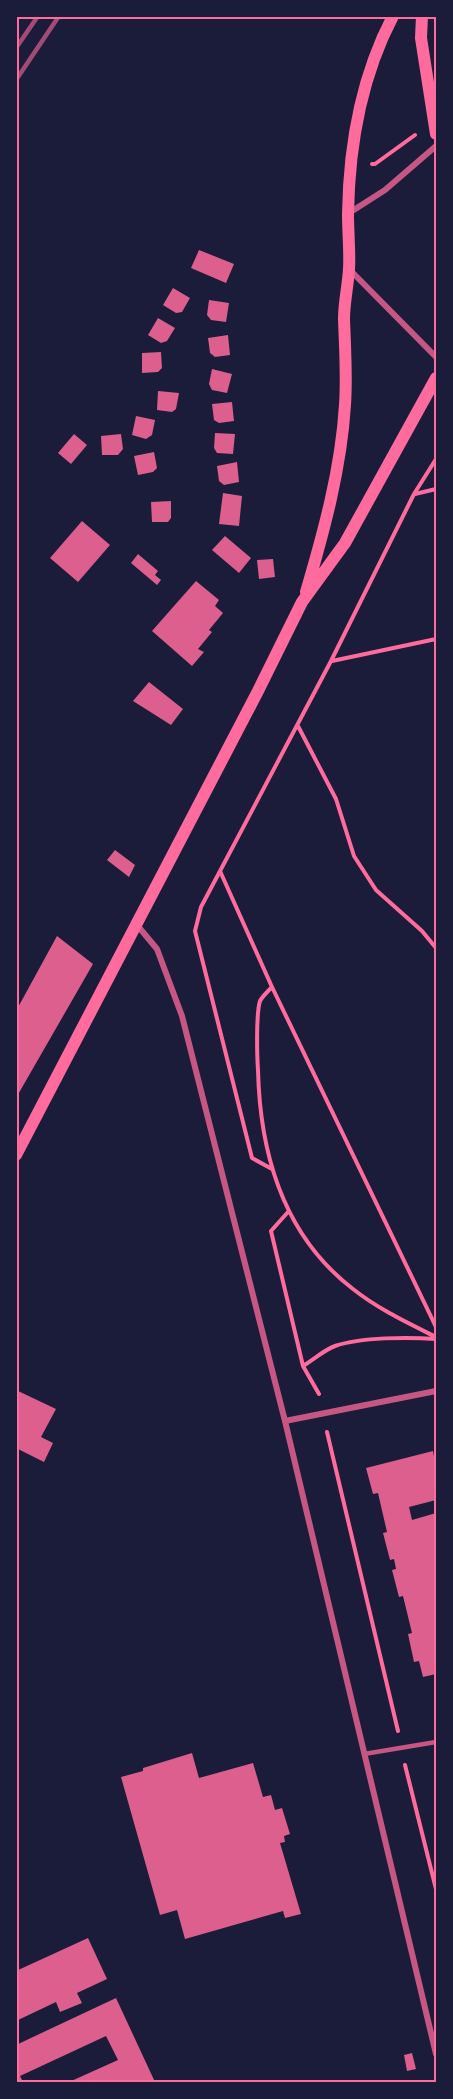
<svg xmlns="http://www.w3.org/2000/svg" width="453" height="2099" font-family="'Nunito Sans',sans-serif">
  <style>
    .building { fill: #dd5f8e }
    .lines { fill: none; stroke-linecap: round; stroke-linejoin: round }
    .path { stroke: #ff6b9d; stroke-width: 4 }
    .service { stroke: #c65784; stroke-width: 4.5 }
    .minor { stroke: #c65784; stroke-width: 6 }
    .secondary { stroke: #ff6b9d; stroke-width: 12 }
    .rail { stroke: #a44b75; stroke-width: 4.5 }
    .neatline { fill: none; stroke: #ff6b9d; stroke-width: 2 }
  </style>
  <rect width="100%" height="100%" fill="#1b1b3a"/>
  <path class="building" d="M199,250L234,264L226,283L191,268Z
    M173,288L190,298L182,312L176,313L163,305Z
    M209,300L229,303L226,322L211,320L207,315Z
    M158,318L175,328L167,341L161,343L148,335Z
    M228,335L230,355L215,357L210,353L208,338Z
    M161,352L162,368L158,372L142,373V353Z
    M212,369L232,374L227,393L212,390L209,384Z
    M158,391L179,393L176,409L172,412L157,410Z
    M232,402L234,421L219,423L214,420L212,404Z
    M136,416L155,420L152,435L146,439L132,435Z
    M215,433L235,434L233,454L217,453L214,448Z
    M74,434L87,445L71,464L58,453Z
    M121,434L123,449L118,455H102L101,436Z
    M154,452L157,468L153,472L138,475L134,456Z
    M237,462L239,482L224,485L219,481L217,466Z
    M223,493L242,496L239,526L219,524Z
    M171,501V518L168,522H152L151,502Z
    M82,521L110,545L78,582L50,558Z
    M225,536L251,558L239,573L212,550Z
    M138,554L158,571L155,575L161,580L157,585L131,563Z
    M273,559L275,577L259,579L257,560Z
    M196,581L219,600L215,606L223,613L209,630L212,632L198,649L204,652L192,666L152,631Z
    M149,682L183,709L171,725L133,701Z
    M115,850L135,865L129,877L107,860Z
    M57,936L93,964L16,1098V1011Z
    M16,1390L56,1409L41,1437L53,1443L44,1462L16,1448Z
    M433,1451L436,1467V1500L409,1507L412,1520L436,1513V1674L423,1677L419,1661L414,1662L408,1634L412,1633L403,1596L399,1597L392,1570L396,1569L394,1559L390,1560L383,1533L387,1532L378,1493L373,1494L366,1468Z
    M192,1753L199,1778L253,1763L263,1797L271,1795L275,1810L282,1808L290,1834L284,1836L285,1842L280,1843L301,1914L285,1918L283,1911L185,1939L177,1910L160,1915L121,1777L143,1771V1768Z
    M88,1938L107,1979L77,1993L82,2003L60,2012L56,2002L16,2021V1971Z
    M116,1998L155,2082H69L118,2060L106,2036L20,2076L23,2082H16V2045Z
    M412,2053L416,2069L407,2071L404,2055Z"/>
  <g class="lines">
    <path class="path" d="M372,164H375L415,135
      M415,494L436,489
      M332,661L436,639
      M298,726L336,799L354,856L376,890L422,931L436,948
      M220,871L272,987L436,1327
      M272,987C268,991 262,997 260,1001C256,1013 257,1056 258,1070C260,1154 284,1236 353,1289C378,1309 408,1323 436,1337
      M272,1169L252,1158L195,931L201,907L331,661L414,494L436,459
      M288,1212L271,1231L303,1366L319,1394
      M303,1366C313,1360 324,1350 335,1346C361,1337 409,1337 436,1339
      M327,1432L398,1731
      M405,1765L436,1889"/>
    <path class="service" d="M364,1754L436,1742"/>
    <path class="minor" d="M349,213L385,190L436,146
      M349,269L436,357
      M137,925L157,949L182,1016L285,1421L436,2054
      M285,1421L436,1391"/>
    <path class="secondary" d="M422,16L421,38L436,134
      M306,592C324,531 341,469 345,405C347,376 345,348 344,319C344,302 348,286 349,269C350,251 348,233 348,214C349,147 361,77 393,16
      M16,1155L258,691L302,602L345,543L436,378"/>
    <path class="rail" d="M16,48L38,16
      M16,80L59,16"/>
  </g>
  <rect width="453" height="2099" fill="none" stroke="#1b1b3a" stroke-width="36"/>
  <rect x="18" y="18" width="417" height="2063" class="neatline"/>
</svg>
